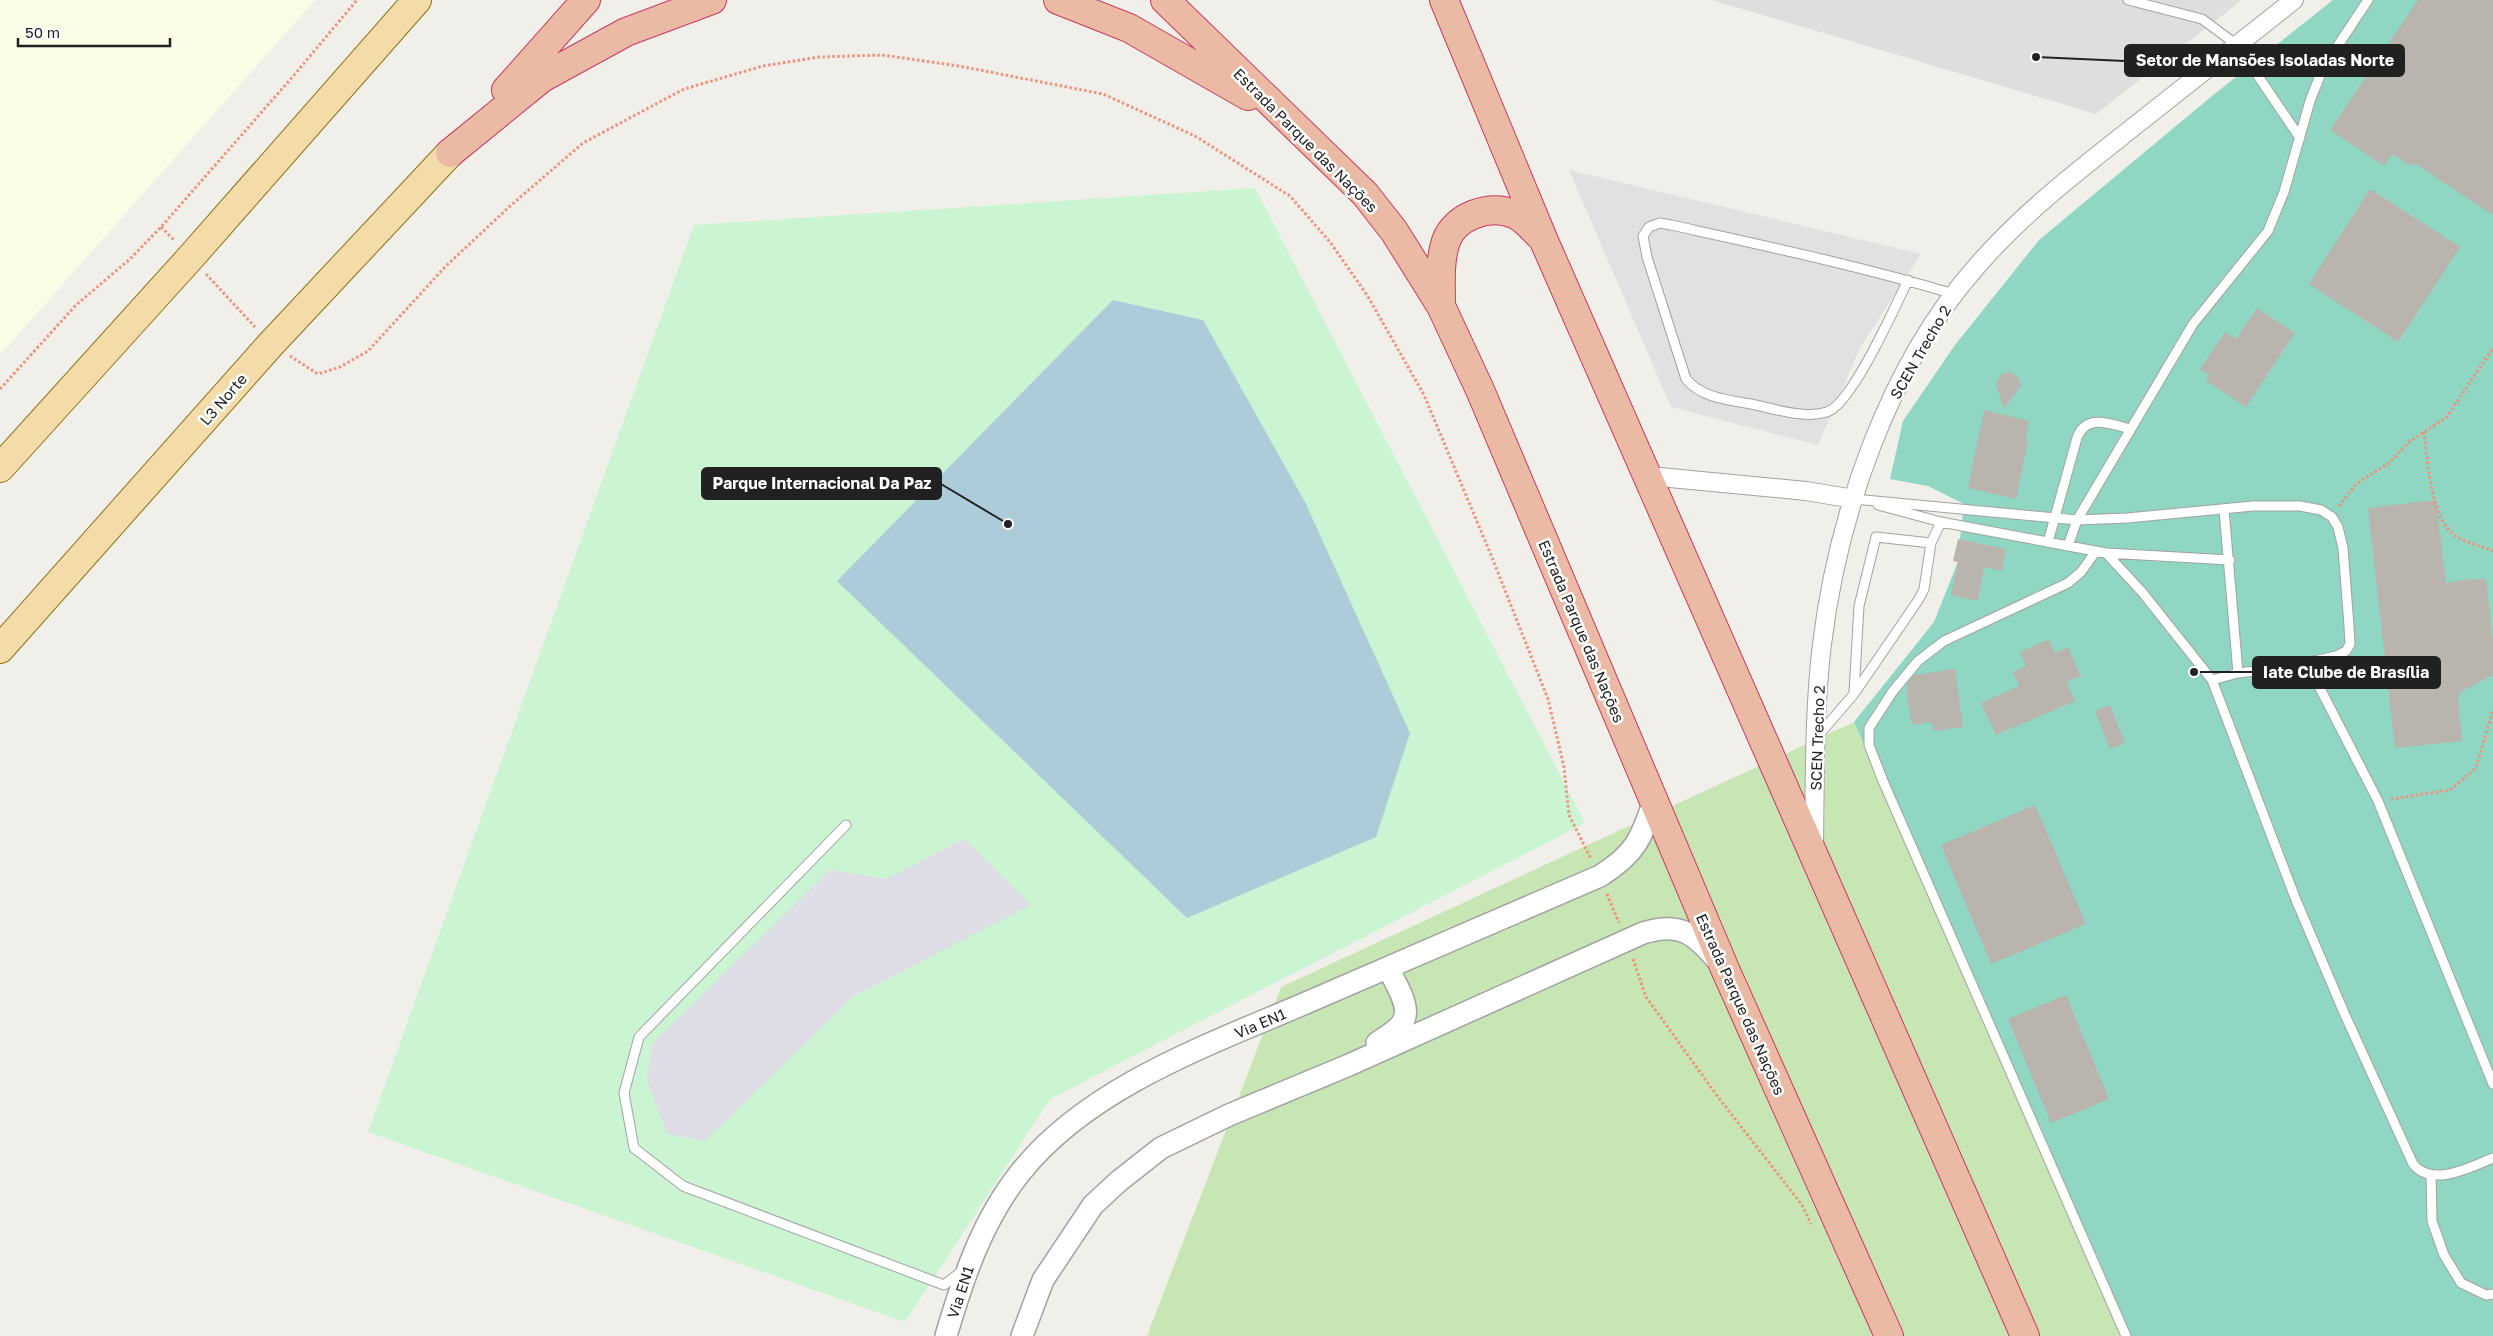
<svg xmlns="http://www.w3.org/2000/svg" width="2493" height="1336" font-family="'Golos Text',sans-serif">
  <style>
    .residential { fill: #dfdede }
    .education { fill: #fafce6 }
    .grass { fill: #c8e5b4 }
    .park { fill: #cbf5d2 }
    .pitch { fill: #8fd7c2 }
    .parking { fill: #e1e1e1 }
    .plaza { fill: #dedde6 }
    .water { fill: #aecbd9 }
    .building { fill: #bab4ae }
    .lines { fill: none; stroke-linecap: round; stroke-linejoin: round }
    .service-casing { stroke: #a2a2a2; stroke-width: 11 }
    .minor-casing { stroke: #a2a2a2; stroke-width: 20 }
    .tertiary-casing { stroke: #a2a2a2; stroke-width: 24 }
    .primary-casing { stroke: #8f710f; stroke-width: 30 }
    .trunk-casing { stroke: #cb395e; stroke-width: 30 }
    .path { stroke: #ed937d; stroke-width: 3; stroke-dasharray: 2.5 2.5; stroke-linecap: butt }
    .service { stroke: #fff; stroke-width: 9 }
    .minor { stroke: #fff; stroke-width: 18 }
    .tertiary { stroke: #fff; stroke-width: 21 }
    .primary { stroke: #f4dbaa; stroke-width: 28 }
    .trunk { stroke: #eabaa4; stroke-width: 28 }
    .labels { text-anchor: middle; dominant-baseline: central; stroke-width: 5; stroke-linejoin: round; paint-order: stroke }
    .street-label { font-size: 15px; fill: #212121; stroke: #fff }
    .leader { fill: none; stroke: #212121; stroke-width: 2 }
    .callout-dot { fill: #212121; stroke: #fff; stroke-width: 2 }
    .callout { fill: #212121; stroke: #212121; stroke-width: 2 }
    .callout-label { font-size: 16px; text-anchor: middle; font-weight: bold; fill: #fff }
  </style>
  <rect width="100%" height="100%" fill="#f0efe9"/>
  <path class="residential" d="M1712,0H2242L2096,114Z"/>
  <path class="education" d="M0,0H315L0,355Z"/>
  <path class="grass" d="M1854,722L2126,1336H1147L1281,987Z"/>
  <path class="park" d="M1255,188L1585,823L1050,1099L905,1322L368,1132L694,225Z"/>
  <path class="pitch" d="M2333,0H2493V1336H2126L1854,722L1934,622L1957,564L1964,504L1928,486L1890,479L1903,421L1955,345L2039,240L2212,96Z"/>
  <path class="parking" d="M1569,170L1921,254L1861,346L1818,445L1671,407Z"/>
  <path class="plaza" d="M964,839L1031,905L854,996L705,1141L667,1134L647,1081L652,1044L830,870L886,879Z"/>
  <path class="water" d="M1113,300L1203,320L1305,502L1410,733L1376,837L1187,918L837,581Z"/>
  <path class="building" d="M2418,0H2493V215L2414,163L2411,166L2392,154L2384,166L2330,130Z
    M2370,189L2460,247L2398,342L2309,284Z
    M2257,308L2295,333L2246,407L2208,382L2206,379L2209,375L2200,369L2225,332L2236,339Z
    M2010,372L2018,377L2021,385L2004,409L1996,384L2001,374Z
    M1984,410L2029,421L2026,439L2028,440L2016,499L1968,488Z
    M2436,500L2446,583L2469,579H2486L2493,641V675L2460,692L2461,697L2458,696L2462,741L2395,748L2368,508Z
    M1958,539L2006,549L2002,571L1984,567L1978,601L1951,595L1958,562L1953,561Z
    M2049,639L2055,653L2068,647L2081,676L2066,682L2075,701L1996,735L1981,703L2019,686L2013,672L2026,666L2020,652Z
    M1955,669L1963,727L1934,731L1932,722L1912,725L1906,693L1908,692L1907,684L1914,675Z
    M2110,705L2125,743L2110,749L2095,711Z
    M2035,805L2086,924L1991,964L1941,845Z
    M2066,995L2109,1099L2051,1123L2008,1019Z"/>
  <g class="lines">
    <g class="service-casing">
      <path id="service" d="M2128,0L2202,19L2237,45L2300,138
        M1908,280C1895,307 1852,404 1827,412C1803,419 1775,409 1751,404C1728,400 1702,398 1686,379L1647,257L1643,236L1649,227L1660,223L1671,225C1766,246 1860,266 1954,294
        M1854,499L2077,520L2127,518L2253,506H2300L2321,510L2332,517L2338,527L2343,548L2349,626L2350,644L2346,651L2336,656L2283,668L2238,673L2212,680
        M1878,505L1941,522L2106,553L2230,560
        M2224,510L2238,673
        M2048,542L2077,438C2086,413 2111,424 2130,429
        M2068,546L2077,520L2193,324L2268,231L2284,192L2310,101L2323,68L2368,0
        M2096,551L2081,572L2068,583L1944,641L1918,661L1893,691L1869,728V745L1883,781L2126,1336
        M2106,553L2142,592L2212,680L2296,900L2345,1015L2413,1164C2432,1188 2470,1167 2493,1158
        M2307,663L2378,801L2493,1084
        M1854,693L1859,606L1876,537L1931,543
        M1817,737L1854,694L1919,599L1924,589L1931,543L1941,522
        M846,825L639,1037L624,1093L634,1148L683,1186L944,1285L962,1271
        M2431,1175L2432,1221L2444,1255L2461,1283L2486,1295L2493,1294"/>
    </g>
    <g class="minor-casing">
      <path id="minor" d="M1649,476L1806,491L1854,499
        M1814,845C1815,778 1814,710 1822,644C1838,514 1889,365 1977,266C2021,215 2075,173 2127,132C2183,88 2238,44 2294,0"/>
    </g>
    <g class="tertiary-casing">
      <path id="tertiary" d="M1377,1043C1385,1037 1397,1031 1402,1023C1413,1008 1395,983 1388,968
        M946,1336C963,1278 982,1221 1020,1173C1091,1083 1220,1041 1322,996C1415,956 1507,916 1600,876C1635,854 1641,840 1654,800
        M1022,1336L1043,1280L1093,1205L1119,1181L1161,1148L1229,1115L1349,1065L1643,933C1681,921 1694,934 1718,961"/>
    </g>
    <g class="primary-casing">
      <path id="primary" d="M0,468L191,257L417,0
        M0,649L271,344L450,153"/>
    </g>
    <g class="trunk-casing">
      <path id="trunk" d="M1058,0L1129,28L1248,96
        M1165,0L1365,194L1394,231L1441,306L1480,390L1725,969L1889,1336
        M1444,0L1544,241L2025,1336
        M506,90L586,0
        M450,153L542,78L626,32L712,0
        M1441,306C1441,285 1439,261 1446,241C1455,216 1489,204 1514,214C1524,218 1532,228 1540,236"/>
    </g>
    <path class="path" d="M161,227L175,241
      M206,274L255,327
      M290,356L318,374L340,367L368,351L446,266L509,207L583,143L684,89L763,66L819,57L882,55L959,66L1103,94L1195,136L1290,196L1330,242L1367,295L1424,395L1491,555L1548,699L1564,767L1569,815L1591,859
      M0,389L76,305L130,259L161,227L295,74L357,0
      M2424,432C2428,459 2430,522 2457,537C2467,543 2481,546 2493,551
      M2339,506L2357,483L2388,464L2409,442L2447,417L2493,348
      M2391,799L2450,790L2476,768L2493,710
      M1607,894L1619,923
      M1633,959L1646,997L1718,1097L1802,1205L1811,1224"/>
    <use href="#service" class="service"/>
    <use href="#minor" class="minor"/>
    <use href="#tertiary" class="tertiary"/>
    <use href="#primary" class="primary"/>
    <use href="#trunk" class="trunk"/>
  </g>
  <g class="labels">
    <g class="street-label">
      <text transform="translate(1306 140) rotate(45)">Estrada Parque das Nações</text>
      <text transform="translate(1920 352) rotate(-60)">SCEN Trecho 2</text>
      <text transform="translate(223 399) rotate(-49)">L3 Norte</text>
      <text transform="translate(1582 631) rotate(67)">Estrada Parque das Nações</text>
      <text transform="translate(1817 738) rotate(-88)">SCEN Trecho 2</text>
      <text transform="translate(1741 1004) rotate(66)">Estrada Parque das Nações</text>
      <text transform="translate(1260 1023) rotate(-23)">Via EN1</text>
      <text transform="translate(960 1292) rotate(-72)">Via EN1</text>
    </g>
  </g>
  <path class="leader" d="M2036 57L2125 61M1008 524L941 484M2194 672L2253 672"/>
  <g class="callout-dot">
    <circle cx="2036" cy="57" r="5"/>
    <circle cx="1008" cy="524" r="5"/>
    <circle cx="2194" cy="672" r="5"/>
  </g>
  <g class="callout">
    <rect x="2125" y="45" width="279" height="31" rx="5"/>
    <rect x="702" y="468" width="239" height="31" rx="5"/>
    <rect x="2253" y="657" width="187" height="31" rx="5"/>
  </g>
  <g class="callout-label">
    <text x="2265" y="66">Setor de Mansões Isoladas Norte</text>
    <text x="822" y="489">Parque Internacional Da Paz</text>
    <text x="2346" y="678">Iate Clube de Brasília</text>
  </g>
  <path d="M18 38v8h152v-8" fill="none" stroke="#212121" stroke-width="2.5"/>
  <text x="25" y="38" font-size="15" fill="#212121" stroke="#ffffff" stroke-width="4" paint-order="stroke">50 m</text>
</svg>
